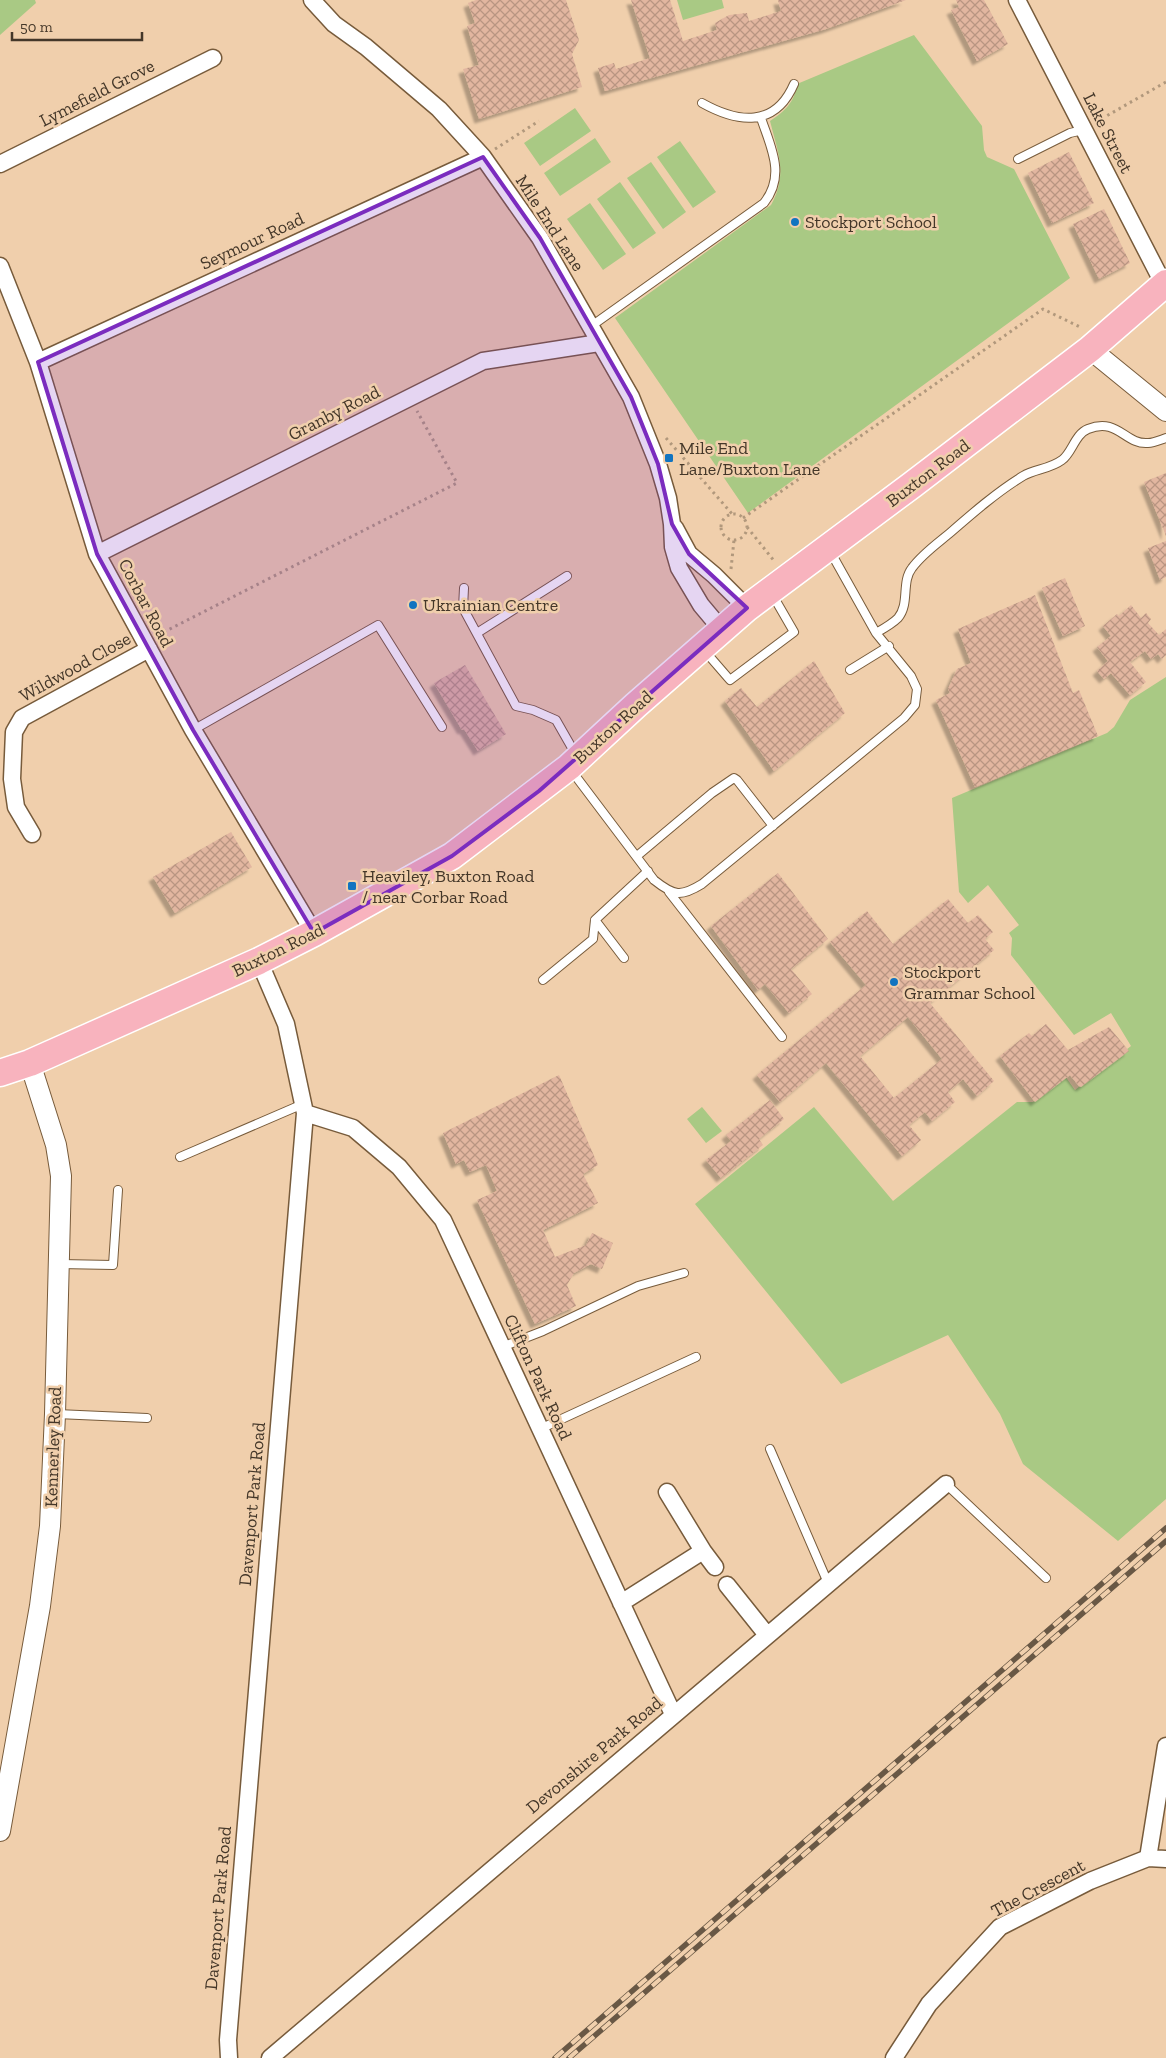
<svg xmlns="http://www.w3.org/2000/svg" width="1166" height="2058" font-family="'Zilla Slab',serif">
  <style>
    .green { fill: #a9c984 }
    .building { fill: url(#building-cross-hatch); fill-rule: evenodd; filter: url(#shadow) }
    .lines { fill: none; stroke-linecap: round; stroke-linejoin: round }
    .service-casing { stroke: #775b3b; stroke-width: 10 }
    .minor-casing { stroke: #775b3b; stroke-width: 19 }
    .tertiary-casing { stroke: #775b3b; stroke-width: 22 }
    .trunk-casing { stroke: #fff; stroke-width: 29 }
    .path { stroke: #b1987c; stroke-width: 3; stroke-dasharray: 2.5 4; stroke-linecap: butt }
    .service { stroke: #fff; stroke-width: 8 }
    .minor { stroke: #fff; stroke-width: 16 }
    .tertiary { stroke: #fff; stroke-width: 20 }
    .trunk { stroke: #f8b3be; stroke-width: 26 }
    .rail-casing { stroke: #695845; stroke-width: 5.5 }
    .rail { stroke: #f0cfac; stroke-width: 4; stroke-dasharray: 11; stroke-linecap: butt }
    .marked { fill: #7b2cbf; fill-opacity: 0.2; stroke: #7b2cbf; stroke-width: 4; stroke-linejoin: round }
    .poi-dot { fill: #1274c0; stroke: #f0cfac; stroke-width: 2 }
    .labels { text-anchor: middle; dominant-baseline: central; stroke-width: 5; stroke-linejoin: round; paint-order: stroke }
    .street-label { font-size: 18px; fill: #443729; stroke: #f0cfac }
    .poi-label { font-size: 18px; fill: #443729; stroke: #f0cfac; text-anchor: start }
  </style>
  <defs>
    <pattern id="building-cross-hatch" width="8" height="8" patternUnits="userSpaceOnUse" patternTransform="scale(1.25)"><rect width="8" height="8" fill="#e2b6a0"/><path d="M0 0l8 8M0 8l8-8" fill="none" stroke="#b99582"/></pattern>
    <filter id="shadow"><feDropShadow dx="-4.5" dy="4.5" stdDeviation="1" flood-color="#0004"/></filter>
  </defs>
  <rect width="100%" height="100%" fill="#f0cfac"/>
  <path class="green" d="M0,0H35L36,3L0,35Z
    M677,0H722L724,8L683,20Z
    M914,35L982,126L984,150L987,157L1014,169L1070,278L748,513L615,318L771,205C788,174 778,153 770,121C784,112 795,102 797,84Z
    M575,108L591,131L540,166L524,143Z
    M595,138L611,162L560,196L544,173Z
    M680,141L716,192L693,208L657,157Z
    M651,162L686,212L663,229L627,178Z
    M620,182L656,233L633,249L597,199Z
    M590,203L626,254L603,270L567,219Z
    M1166,677V1499L1118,1541L1023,1464L1000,1414L948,1335L841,1384L695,1204L814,1107L893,1201L1017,1102H1033L1065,1076L1075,1090L1131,1046L1111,1013L1074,1035L1011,955L1012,938L1009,933L1019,925L988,885L968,903L959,892L952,798L1107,733L1114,727L1130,700Z
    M702,1107L722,1131L706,1143L687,1119Z"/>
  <path class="building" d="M476,0H566L579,40L572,54L582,87L479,119L463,69L479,65L467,26L475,23L468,3Z
    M631,0H670L683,41L717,30L715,23L729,15L747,13L749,21L781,11L778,0H906L826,29L605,91L598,68L614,63L616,69L650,58Z
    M956,0H984L1008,44L977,61L951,10L959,7Z
    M1069,152L1094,203L1052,223L1028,173Z
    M1104,209L1130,263L1099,279L1073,224Z
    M1166,473V536L1144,482Z
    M1166,541V577L1160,580L1148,548Z
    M1065,578L1085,626L1063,636L1042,588Z
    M1035,595L1073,693L1079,690L1098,736L975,787L936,700L950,693L948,689L957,669L971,663L958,629Z
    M1131,605L1141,618L1146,613L1151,619L1148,623L1159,635L1166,629V655L1162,659L1158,654L1151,659L1145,651L1130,662L1146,682L1130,695L1111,673L1104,679L1097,671L1108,661L1097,647L1111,636L1103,626L1117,614L1119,616Z
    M814,661L845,713L774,771L725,701L741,688L757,707Z
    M465,665L506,734L478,751L464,729L462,730L434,683Z
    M231,832L252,867L175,913L153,877Z
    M778,873L828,939L791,969L812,994L789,1013L765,984L758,990L711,926Z
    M948,899L968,923L978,915L993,932L985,939L994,950L930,1003L994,1081L977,1096L963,1079L948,1092L955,1102L932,1121L925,1112L909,1125L921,1140L902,1156L826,1063L780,1102L757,1075L866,985L830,942L867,911L893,944ZM908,1017L942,1059L894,1098L860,1056Z
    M1046,1024L1068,1050L1109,1027L1129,1051L1081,1087L1079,1086L1070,1075L1035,1102L1000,1056L1029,1033L1032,1036Z
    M559,1075L598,1165L583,1174L598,1203L543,1230L555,1257L586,1245L592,1233L613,1243L602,1269L591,1264L574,1273L567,1285L576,1306L535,1324L477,1200L497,1191L486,1165L470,1172L464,1160L456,1164L443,1133Z
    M770,1100L784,1119L759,1139L763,1145L721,1178L706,1160L731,1141L726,1135Z"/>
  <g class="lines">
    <g class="service-casing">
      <path id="service" d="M702,103C738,123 775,128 794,84
        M1018,159L1070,133L1083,130
        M590,327L764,203C786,175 771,148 761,118
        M464,588L463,608L516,706L533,710L556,720L576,755
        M477,633L567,576
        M876,633C883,629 892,624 898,618C910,604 901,582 912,568C922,554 938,543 951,532C974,512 997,492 1023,476C1035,469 1050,469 1062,460C1072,453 1075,434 1088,429C1118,417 1125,445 1148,443C1154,443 1160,440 1166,438
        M704,650L730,680L794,632L772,594
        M850,670L889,646
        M193,730L378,625L442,727
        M571,770L654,880C674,896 681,897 702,884L904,718L915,705L917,689L911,676L876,633L830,551
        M637,856L712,793L734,778L737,780L773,826
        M669,892L782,1037
        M595,920L624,958
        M543,980L593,939L595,920L648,871
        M180,1157L303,1104
        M60,1264L113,1265L118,1190
        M502,1347L543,1331L638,1286L684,1273
        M57,1414L147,1418
        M540,1429L696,1357
        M770,1449L828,1583
        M946,1484L1046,1578"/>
    </g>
    <g class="minor-casing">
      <path id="minor" d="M312,0L334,24L366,47L439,109L483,157L540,238L631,397L658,464L668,498L672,524L673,547L679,568L701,605L722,630
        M1017,0L1164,285
        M0,164L213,58
        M0,266L38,362L97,554L193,730L314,933
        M38,362L483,157
        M675,528L689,554L714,575L747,608
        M97,554L483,361L599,343
        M32,834L16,807L12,779L14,732L22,718L149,649
        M305,1113L353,1128L399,1167L443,1220L673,1714
        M703,1551L715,1567
        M727,1585L767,1635
        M621,1603L703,1551L667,1492
        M1148,1858L1166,1746
        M229,2058L228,2040L305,1113L286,1024L259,961
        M270,2058L946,1484
        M894,2058L929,2004L1000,1927L1090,1881L1148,1858L1166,1859"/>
    </g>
    <g class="tertiary-casing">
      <path id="tertiary" d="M1090,349L1166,411
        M0,1831L40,1606L50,1526L55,1414L61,1176L56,1145L30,1063"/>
    </g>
    <g class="trunk-casing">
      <path id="trunk" d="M0,1073L30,1063L259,961L314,933L452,856L569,767L636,705L747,608L912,485L1090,349L1166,283"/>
    </g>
    <path class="path" d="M1096,122L1166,82
      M495,149L539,121
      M666,438L733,515
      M721 527a13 13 0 1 1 26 0a13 13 0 1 1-26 0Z
      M743,518L1043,309L1082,328
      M747,527L775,562
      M731,569L734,540
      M158,635L457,483L417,411"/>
    <use href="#service" class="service"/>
    <use href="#minor" class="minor"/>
    <use href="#tertiary" class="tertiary"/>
    <use href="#trunk" class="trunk"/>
    <g class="rail-casing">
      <path id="rail" d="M555,2058L1166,1528
        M569,2058L1166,1541"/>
    </g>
    <use href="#rail" class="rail"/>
  </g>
  <path class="marked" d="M483,157L540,238L631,397L658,464L672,524L689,554L747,608L539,791L452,856L314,933L193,730L97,554L38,362Z"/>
  <g class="poi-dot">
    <circle cx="795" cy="222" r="5"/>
    <rect x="664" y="453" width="10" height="10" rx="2.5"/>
    <circle cx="413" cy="605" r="5"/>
    <rect x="347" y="881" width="10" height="10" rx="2.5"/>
    <circle cx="894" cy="982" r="5"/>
  </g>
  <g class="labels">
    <g class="street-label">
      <text transform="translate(97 93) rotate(-27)">Lymefield Grove</text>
      <text transform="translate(1108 133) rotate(63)">Lake Street</text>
      <text transform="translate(550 223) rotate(57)">Mile End Lane</text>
      <text transform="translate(252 241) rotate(-25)">Seymour Road</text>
      <text transform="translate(334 413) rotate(-27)">Granby Road</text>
      <text transform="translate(928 473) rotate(-37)">Buxton Road</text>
      <text transform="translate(146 603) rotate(62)">Corbar Road</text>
      <text transform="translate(75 667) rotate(-29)">Wildwood Close</text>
      <text transform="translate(613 727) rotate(-42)">Buxton Road</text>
      <text transform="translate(278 950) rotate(-26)">Buxton Road</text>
      <text transform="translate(538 1377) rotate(65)">Clifton Park Road</text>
      <text transform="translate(53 1447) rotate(-88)">Kennerley Road</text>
      <text transform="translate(252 1504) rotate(-85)">Davenport Park Road</text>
      <text transform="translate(594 1755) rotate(-40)">Devonshire Park Road</text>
      <text transform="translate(1038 1888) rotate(-28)">The Crescent</text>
      <text transform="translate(218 1908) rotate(-85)">Davenport Park Road</text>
    </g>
    <g class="poi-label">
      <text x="805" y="222">Stockport School</text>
      <text x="679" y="448">Mile End<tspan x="679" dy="21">Lane/Buxton Lane</tspan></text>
      <text x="423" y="605">Ukrainian Centre</text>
      <text x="362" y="876">Heaviley, Buxton Road<tspan x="362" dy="21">/ near Corbar Road</tspan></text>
      <text x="904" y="972">Stockport<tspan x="904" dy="21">Grammar School</tspan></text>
    </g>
  </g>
  <path d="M12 32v8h130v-8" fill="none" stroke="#443729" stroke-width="2.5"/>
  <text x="20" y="32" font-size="15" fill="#443729" stroke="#f0cfac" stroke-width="4" paint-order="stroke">50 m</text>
</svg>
